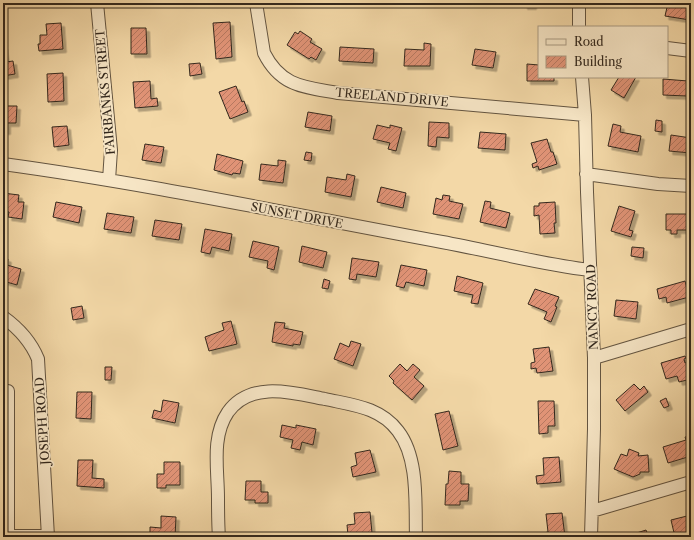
<svg xmlns="http://www.w3.org/2000/svg" width="694" height="540" font-family="'Libre Caslon Text',serif">
  <style>
    .building { fill: url(#building-hatch); stroke: #33281d; filter: url(#shadow) }
    .lines { fill: none; stroke-linecap: round; stroke-linejoin: round }
    .minor-casing { stroke: #635440; stroke-width: 14 }
    .minor { stroke: #f7e6c6; stroke-width: 12 }
    .labels { text-anchor: middle; dominant-baseline: central; stroke-width: 3.5; stroke-linejoin: round; paint-order: stroke }
    .street-label { font-size: 12px; fill: #33281d; stroke: #f7e6c6 }
  </style>
  <defs>
    <pattern id="building-hatch" width="6" height="6" patternUnits="userSpaceOnUse"><rect width="6" height="6" fill="#e09376"/><path d="M-1 1l2-2M0 6l6-6M5 7l2-2" fill="none" stroke="#b67860"/></pattern>
    <filter id="shadow"><feDropShadow dx="3.5" dy="3.5" stdDeviation="0" flood-color="#0004"/></filter>
  </defs>
  <rect width="100%" height="100%" fill="#f3d8a7"/>
  <filter id="stains"><feTurbulence type="fractalNoise" baseFrequency=".005" numOctaves="4"/><feColorMatrix values="0 0 0 0 .2 0 0 0 0 .09 0 0 0 0 .02 0 0 0 .5 -.17"/></filter>
  <radialGradient id="worn" r=".72"><stop offset=".6" stop-color="#630" stop-opacity="0"/><stop offset="1" stop-color="#630" stop-opacity=".3"/></radialGradient>
  <path class="building" d="M524,3H533V6H524Z
    M668,3H691L690,20L665,16Z
    M230,22L232,57L216,59L213,23Z
    M61,23L63,49L39,51L38,44H40V35H47L46,24Z
    M131,28H146L147,54H131Z
    M300,31L312,39L310,42L322,49L316,60L311,57L309,59L287,45L295,32L298,34Z
    M424,43L431,44L430,66H404L405,49L424,50Z
    M3,46H4L6,62L13,61L15,74L3,76Z
    M340,47L374,49L373,63L339,61Z
    M475,49L496,52L493,68L472,65Z
    M200,63L202,74L190,76L189,64Z
    M527,64L539,65V77H554V81H527Z
    M63,73L64,101L48,102L47,74Z
    M619,77H636L624,98L611,90Z
    M663,79L688,81L687,96L663,95Z
    M150,81L151,99L157,98L158,106L135,108L133,82Z
    M236,86L242,102L244,101L248,112L230,119L219,92Z
    M3,103H7V106H17L16,123H7V131H3Z
    M308,112L332,116L330,131L305,127Z
    M656,120L662,121V132L655,131Z
    M429,122L449,123V138L437,137L436,147L428,146Z
    M613,124L621,126L620,132L641,136L638,152L608,146Z
    M377,125L390,128V125L402,128L396,151L388,149L390,143L373,139Z
    M67,126L69,145L54,147L52,127Z
    M480,132L506,134L505,150L478,148Z
    M671,135L691,138V153L669,151Z
    M547,139L551,152H553L557,164L539,170L538,166L533,168L532,164L537,162L531,143Z
    M145,144L164,147L161,163L142,160Z
    M306,152L312,153L311,161L304,160Z
    M217,154L243,161L240,174L233,173L232,175L214,170Z
    M278,160L286,161L283,183L259,180L261,164L278,166Z
    M347,174L355,176L351,197L325,192L327,177L346,180Z
    M381,187L406,193L403,208L377,202Z
    M3,193L19,195L18,202H24L22,219L8,217L9,212L3,211Z
    M443,195L450,196L449,201L463,204L459,219L433,214L436,198L442,200Z
    M485,201L491,202L490,208L510,213L506,228L480,222Z
    M56,202L82,207L79,223L53,217Z
    M555,202L556,223H554L555,233L540,234L539,215L534,216V206H539V203Z
    M619,206L635,211L629,230L633,231L631,237L611,231Z
    M107,213L134,217L131,233L104,229Z
    M666,214H691V230H677V234H671V230H666Z
    M155,220L182,224L179,240L152,236Z
    M205,229L232,234L229,251L212,247L210,254L201,252Z
    M253,241L279,247L274,270L267,268L268,261L249,257Z
    M302,246L327,252L323,268L299,262Z
    M632,247L644,248L643,258L631,256Z
    M3,257L8,259L7,265L21,269L17,285L3,281Z
    M352,258L379,262L376,277L357,274L356,280L349,279Z
    M401,265L427,270L424,286L406,282L404,288L396,286Z
    M457,276L483,283L478,304L471,303L473,295L454,291Z
    M324,279L330,281L328,289L322,288Z
    M685,281L689,297L667,303L666,297L659,299L657,289Z
    M535,289L559,297L555,306L557,307L551,322L544,319L547,312L528,304Z
    M616,300L638,302L636,319L614,316Z
    M82,306L84,318L73,320L71,308Z
    M231,321L237,344L209,351L205,337L224,330L222,323Z
    M275,322L285,323L284,328L303,332L300,345L293,344V346L272,342Z
    M351,341L361,344L353,366L334,359L340,343L349,347Z
    M549,347L553,371L537,373L536,368L531,369V363L535,362L533,349Z
    M685,356L686,358L684,359L685,363L691,361V370L689,371L691,379L679,382L677,376L666,379L661,363Z
    M400,364L407,371L413,364L420,370L414,377L424,386L412,400L393,383L394,381L389,376Z
    M105,367H112L111,380H105Z
    M634,384L640,390L644,386L648,392L625,411L616,400Z
    M77,392H92L91,419L76,418Z
    M666,398L669,406L664,408L660,401Z
    M163,400L179,403L175,423L152,418L154,410L161,412Z
    M538,401H554L555,426H548V433L539,434Z
    M449,411L458,446L443,450L435,414Z
    M282,425L296,428V425L316,429L313,445L302,442L300,450L291,448L293,440L280,437Z
    M690,436L691,440V456L668,463L663,447L686,440L685,437Z
    M629,449L639,453L638,456L648,455L649,472H640V474L633,477L614,469L621,454L627,456Z
    M370,450L376,472L353,477L351,467L357,465L355,453Z
    M559,457L561,482L537,484L536,476L544,475L543,458Z
    M78,460H93L92,478L104,479V488L77,486Z
    M164,462H180V485H166V488H157V474H164Z
    M449,471L461,472V484H469L468,501H460V505H445L446,484H448Z
    M246,481H261V492H268V503H255V500H245Z
    M370,512L372,533L348,535L347,525L355,524L354,513Z
    M562,513L565,537H544L543,533L548,532L546,514Z
    M691,515V537H684L683,536L675,537L671,520Z
    M161,516L176,517L175,537H150V527L161,528Z
    M646,530L649,537H624Z"/>
  <g class="lines">
    <g class="minor-casing">
      <path id="minor" d="M97,3L111,150L109,180
        M256,3L264,53C281,87 305,87 338,93L585,115
        M579,3V27
        M667,48L691,51
        M582,77L585,115L587,192L594,358V429L591,537
        M3,164C150,184 295,215 442,242C491,251 540,264 590,270
        M586,174L658,184L691,186
        M3,317C17,327 31,342 38,359L48,537
        M594,358L691,329
        M8,391V537
        M592,511L691,482
        M3,536H48
        M219,537C218,524 218,511 218,498C218,469 211,437 228,412C251,380 294,393 325,399C352,405 380,407 398,431C419,458 415,504 416,537"/>
    </g>
    <use href="#minor" class="minor"/>
  </g>
  <g class="labels">
    <g class="street-label">
      <text transform="translate(105 92) rotate(-95)">FAIRBANKS STREET</text>
      <text transform="translate(392 97) rotate(5)">TREELAND DRIVE</text>
      <text transform="translate(297 215) rotate(11)">SUNSET DRIVE</text>
      <text transform="translate(592 307) rotate(-92)">NANCY ROAD</text>
      <text transform="translate(42 421) rotate(-94)">JOSEPH ROAD</text>
    </g>
  </g>
  <rect width="694" height="540" fill="none" stroke="#f3d8a7" stroke-width="16"/>
  <rect x="4" y="4" width="686" height="532" fill="none" stroke="#33281d" stroke-width="2"/>
  <rect x="8" y="8" width="678" height="524" fill="none" stroke="#33281d"/>
  <rect x="538" y="26" width="130" height="52" fill="#f7e6c6" stroke="#a99a82"/>
  <rect x="546" y="39" width="20" height="6" fill="#f7e6c6" stroke="#a99a82"/>
  <text x="574" y="46" font-size="12" fill="#33281d">Road</text>
  <rect x="546" y="56" width="20" height="12" fill="url(#building-hatch)" stroke="#a99a82"/>
  <text x="574" y="66" font-size="12" fill="#33281d">Building</text>
  <rect width="100%" height="100%" filter="url(#stains)"/>
  <rect width="100%" height="100%" fill="url(#worn)"/>
</svg>
